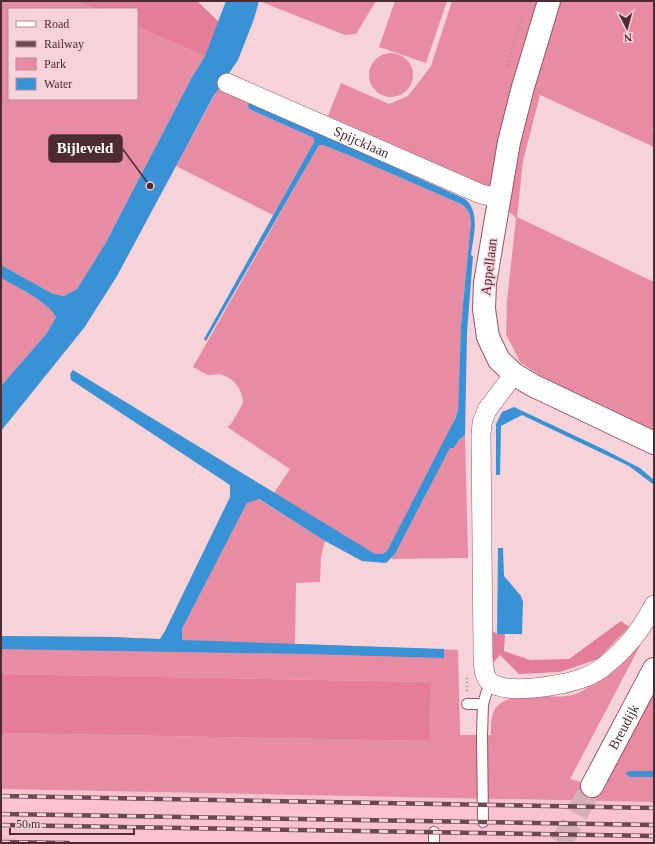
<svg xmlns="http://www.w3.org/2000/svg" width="655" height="844" font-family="'Times New Roman',serif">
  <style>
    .built { fill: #fbc3cf }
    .green { fill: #e78ca2 }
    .forest { fill: #e57d98 }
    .water { fill: #3892d5 }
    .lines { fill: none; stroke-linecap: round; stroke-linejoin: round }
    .secondary-tunnel { stroke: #d4b1b8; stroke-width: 22; stroke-dasharray: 22 11; stroke-linecap: butt }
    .lane-casing { stroke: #9e5366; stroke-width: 12 }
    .street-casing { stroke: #9e5366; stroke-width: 20 }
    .secondary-casing { stroke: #9e5366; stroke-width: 24 }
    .path { stroke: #af8c93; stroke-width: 2.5; stroke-dasharray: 1 3; stroke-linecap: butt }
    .lane { stroke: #fff; stroke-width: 10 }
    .street { stroke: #fff; stroke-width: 19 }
    .secondary { stroke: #fff; stroke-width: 22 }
    .rail-casing { stroke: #6b4951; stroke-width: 4.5 }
    .rail { stroke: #f6d2d9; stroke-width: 3; stroke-dasharray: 9; stroke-linecap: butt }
    .labels { text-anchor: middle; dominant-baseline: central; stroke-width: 3; stroke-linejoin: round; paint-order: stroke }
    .street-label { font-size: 14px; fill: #4d2b33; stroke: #f6d2d9 }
    .leader { fill: none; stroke: #4d2b33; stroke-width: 1.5 }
    .callout-dot { fill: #4d2b33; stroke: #f6d2d9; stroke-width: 1.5 }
    .callout { fill: #4d2b33; stroke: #4d2b33; stroke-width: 1.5 }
    .callout-label { font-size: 15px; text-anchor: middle; font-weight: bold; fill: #fff }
  </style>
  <rect width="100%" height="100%" fill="#f6d2d9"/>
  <path class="built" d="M1,789L654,802V843H1Z"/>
  <path class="green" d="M1,1H77L95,9H9V99H137V27L205,56L192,77L105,244L77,289L64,296L53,294L1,265Z
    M259,1H376L356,34L345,35Z
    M395,1H447L426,63L379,47Z
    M452,1H654V126L652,130L654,131V147L540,95L523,161L517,217L654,282V432L542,377L520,362L506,334L507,301L516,218L475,181L328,116L341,83L389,104L408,96L431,66Z
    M369 75a22 22 0 1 1 44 0a22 22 0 1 1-44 0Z
    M218,89L245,98L253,103L249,109L314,138V142L273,215L176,166L201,120Z
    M319,145H323L353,157L461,204C468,209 470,213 471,222L461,325L458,410L449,433L387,551L382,554H374L274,493L290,469L227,427L231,424L243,403C243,389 233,377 219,374C216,374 213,375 210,375C204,374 198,369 193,367Z
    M1,278C18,288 46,300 56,317L47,333L1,386Z
    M465,435L468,558L391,559L395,554L450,448H454L458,441Z
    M258,499L325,541L321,557L320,582L296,583L295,644L458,650L460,735H491C491,727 491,718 494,711C498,702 513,696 522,695C543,693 566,703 585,689C595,683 604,672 612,664C626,649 640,634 654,619L570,779L603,788L654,693V771H630V777H654V802L1,789V733L430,741L431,682L1,674V636L110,637L182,640V629L247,503Z"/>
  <path class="forest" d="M77,1H197L219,22L205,56L137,27V9H95Z
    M621,621L629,627L598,659L560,672L519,674L500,655L492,664L489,629L497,634H505L504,651L530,660L569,659Z
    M1,674L431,682L430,741L1,733Z"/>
  <path class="water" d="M226,1H259L254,19L238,60L213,97L117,276L84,328L1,431V386L47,333L56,317C46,300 18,288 1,278V265L53,294L64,296L77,289L105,244L192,77L205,56Z
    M253,103L465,199C481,212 473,237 471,255L473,256L467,332L465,435L458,441L454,448H450L395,554L386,563L362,561L325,541L259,499L247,503L182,629V640L444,649V658L309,654L1,649V636L110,637L160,639L165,631L230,497V485L71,380L70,374L73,370L375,554H382L387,551L455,419L458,410L461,325L471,222C470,213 468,209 461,204L353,157L323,145H319L206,341L204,339L314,142V138L249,109L248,104Z
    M514,407L603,449L640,468L654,480V485L629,466L522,415L501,426L500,475H496V424L502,412Z
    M498,548H503L504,576L521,596L523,602L522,634H497Z
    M630,771H654V777H630L625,773Z"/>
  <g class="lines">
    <path class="secondary-tunnel" d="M561,843L592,786"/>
    <g class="lane-casing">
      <path id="lane" d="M467,704H483L487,691L493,683
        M483,822L482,735L483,704
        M434,843V832"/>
    </g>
    <g class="street-casing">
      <g id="street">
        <path id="s1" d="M227,83L481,194L499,198"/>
        <path d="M514,374L487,410L482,423L481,435L483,653C483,662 483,673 488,680C501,697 565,685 583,678C589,676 596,672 602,668C626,649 640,632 654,605"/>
      </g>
    </g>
    <g class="secondary-casing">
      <g id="secondary">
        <path d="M549,1L523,87L509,142L485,283L484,309L488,337L499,360L514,374L532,385L654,443"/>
        <path id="s2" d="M592,786L654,669"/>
      </g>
    </g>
    <path class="path" d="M508,65L512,47L523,17
      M467,678V691"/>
    <use href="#lane" class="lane"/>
    <use href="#street" class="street"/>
    <use href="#secondary" class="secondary"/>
    <g class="rail-casing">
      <path id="rail" d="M1,796L654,808
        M1,814L654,825
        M1,825L654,836
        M1,842L68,843"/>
    </g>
    <use href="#rail" class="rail"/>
  </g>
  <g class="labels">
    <g class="street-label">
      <text stroke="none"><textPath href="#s1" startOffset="147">Spijcklaan</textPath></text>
      <text transform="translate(489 267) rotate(-83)">Appellaan</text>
      <text stroke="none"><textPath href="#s2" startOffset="67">Breudijk</textPath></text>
    </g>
  </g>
  <path class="leader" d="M150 186L122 148"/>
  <circle class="callout-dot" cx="150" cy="186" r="4"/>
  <rect class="callout" x="49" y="135" width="73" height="27" rx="4"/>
  <g class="callout-label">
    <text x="85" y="153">Bijleveld</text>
  </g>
  <rect width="655" height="844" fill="none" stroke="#4d2b33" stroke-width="4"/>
  <rect x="8" y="8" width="130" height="92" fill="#f6d2d9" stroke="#b28f97"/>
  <rect x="16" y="21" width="20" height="6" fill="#ffffff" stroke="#b28f97"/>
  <text x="44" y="28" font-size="12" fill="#4d2b33">Road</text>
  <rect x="16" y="41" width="20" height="6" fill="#6b4951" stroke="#b28f97"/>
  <text x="44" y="48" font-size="12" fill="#4d2b33">Railway</text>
  <rect x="16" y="58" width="20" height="12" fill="#e78ca2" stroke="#b28f97"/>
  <text x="44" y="68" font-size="12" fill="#4d2b33">Park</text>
  <rect x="16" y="78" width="20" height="12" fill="#3892d5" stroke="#b28f97"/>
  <text x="44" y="88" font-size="12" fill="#4d2b33">Water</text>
  <g transform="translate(627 28) rotate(174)" stroke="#f6d2d9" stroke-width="3" paint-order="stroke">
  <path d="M0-3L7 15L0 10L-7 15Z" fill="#4d2b33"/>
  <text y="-6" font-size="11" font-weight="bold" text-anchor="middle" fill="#4d2b33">N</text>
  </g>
  <path d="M10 828v6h124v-6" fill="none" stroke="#4d2b33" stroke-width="2"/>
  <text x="16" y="828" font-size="12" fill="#4d2b33" stroke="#f6d2d9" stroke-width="3" paint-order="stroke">50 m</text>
</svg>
